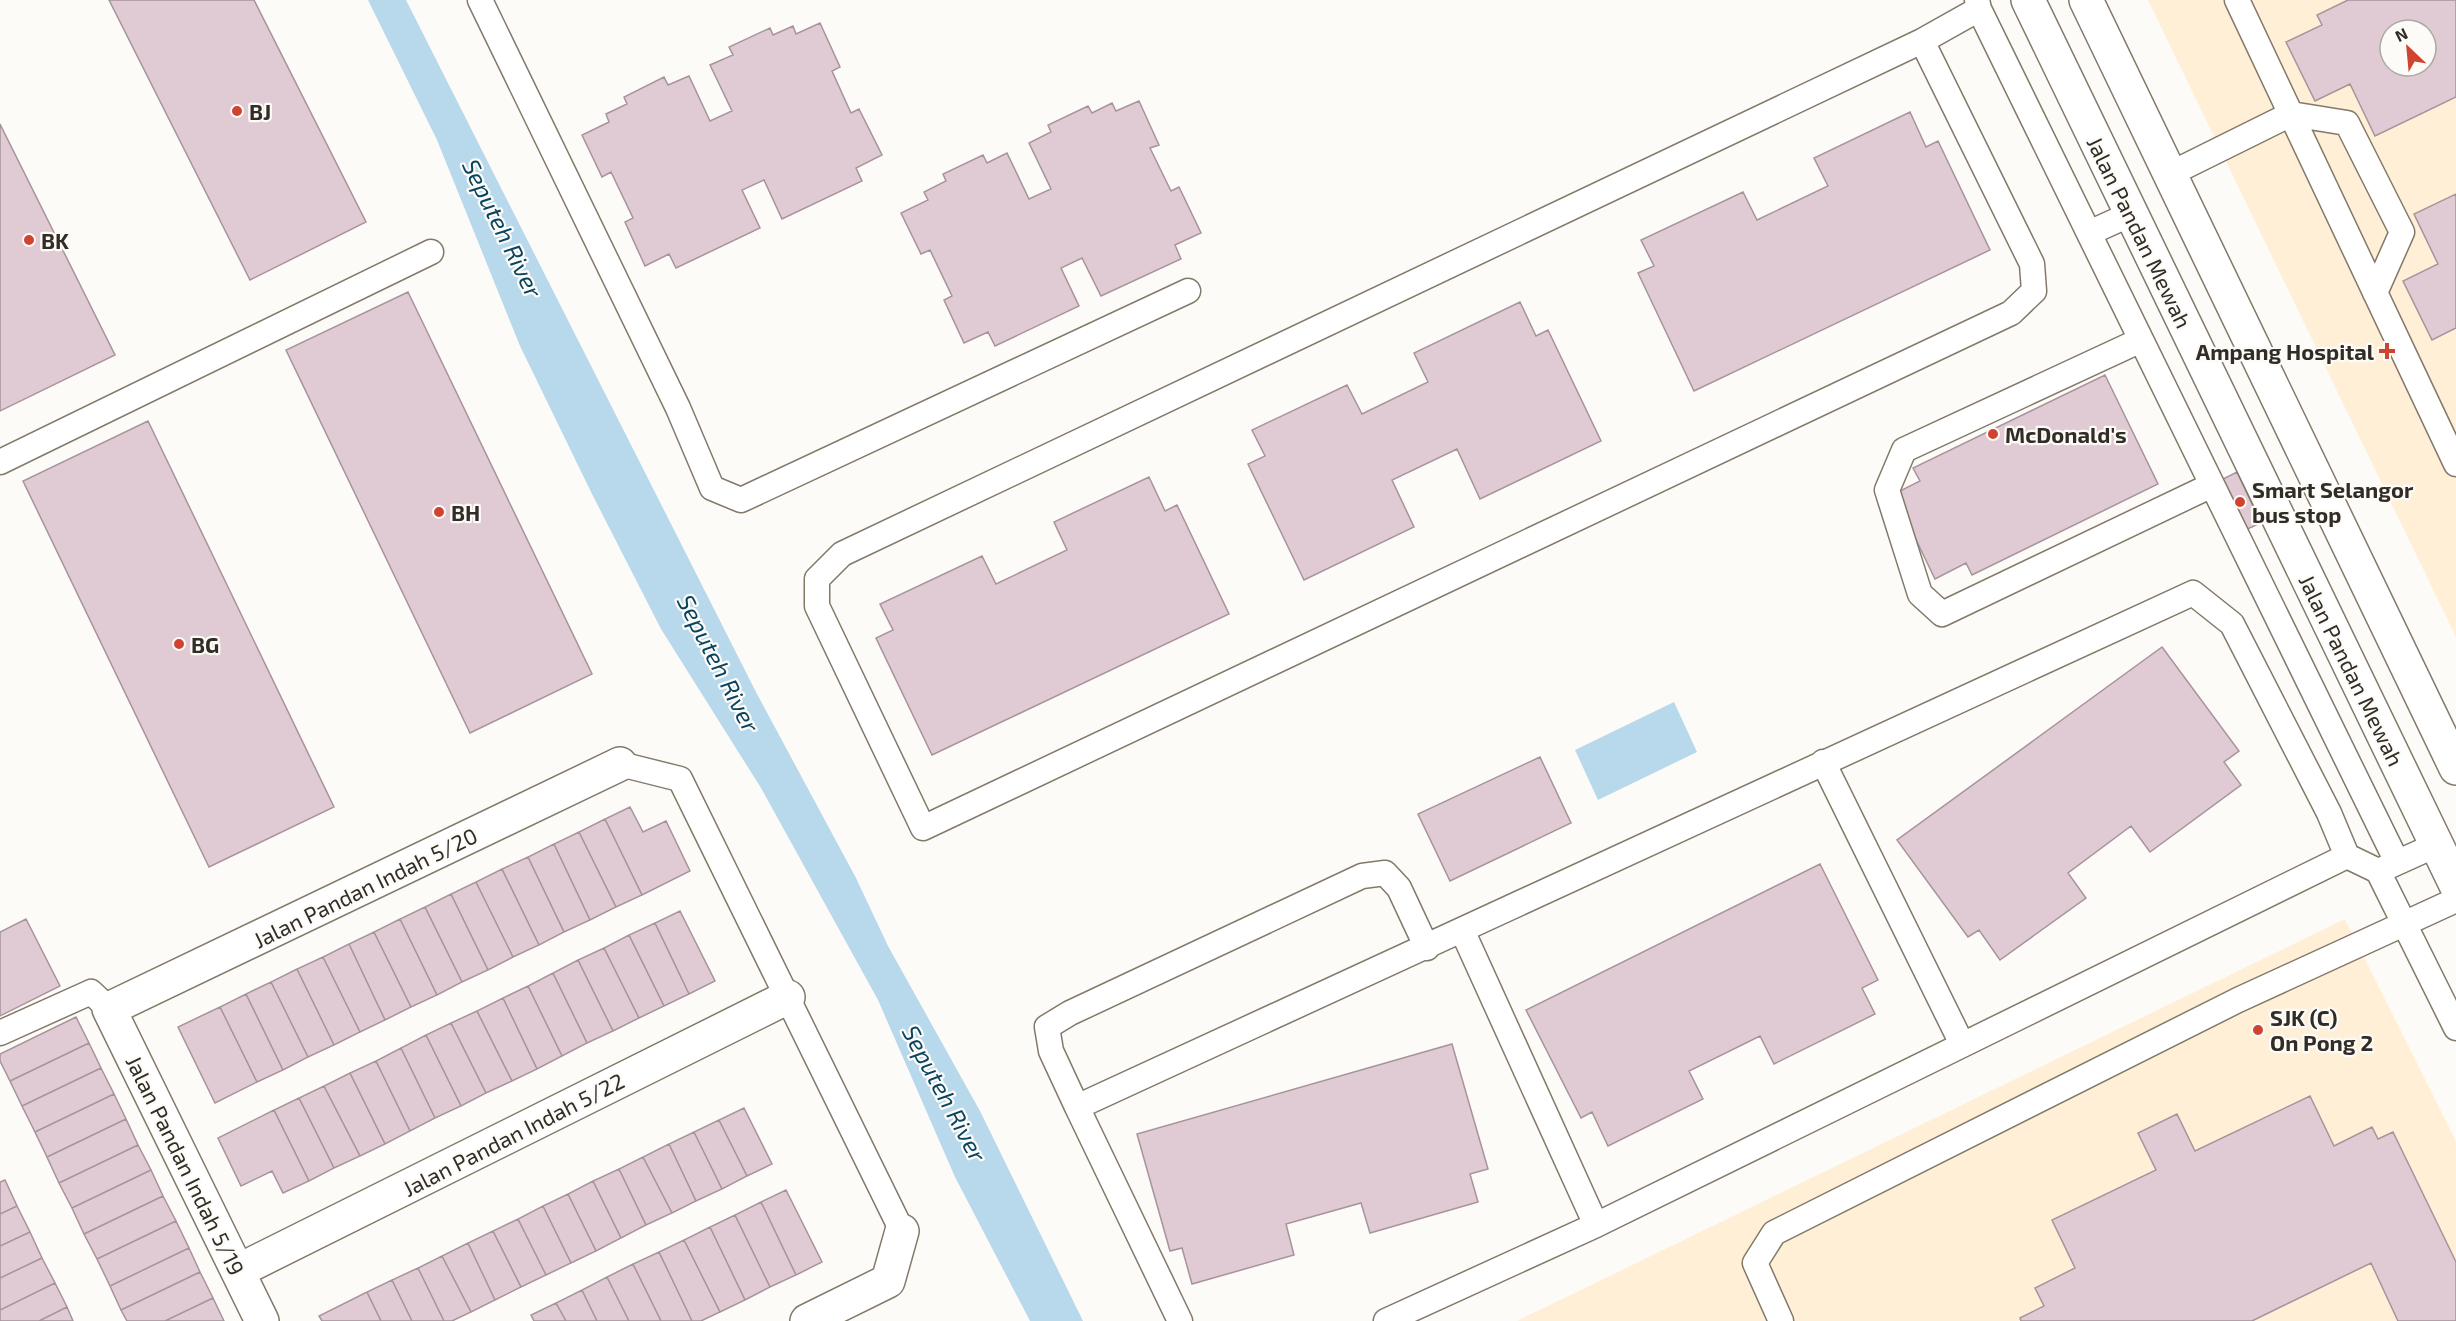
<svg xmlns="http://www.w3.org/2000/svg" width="2456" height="1321" font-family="'Exo 2',sans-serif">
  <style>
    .built { fill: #feefd6; fill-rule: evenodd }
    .water { fill: #b8d8ec }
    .building { fill: #e0cbd5; stroke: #a7939c; stroke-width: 1.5; fill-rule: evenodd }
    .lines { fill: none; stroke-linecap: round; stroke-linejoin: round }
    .lane-casing { stroke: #837969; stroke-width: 27 }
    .street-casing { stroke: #837969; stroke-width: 36 }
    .secondary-casing { stroke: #837969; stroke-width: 36 }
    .lane { stroke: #fff; stroke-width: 24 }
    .street { stroke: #fff; stroke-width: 33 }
    .secondary { stroke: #fff; stroke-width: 33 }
    .poi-dot { fill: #cf4331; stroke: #fdfbf8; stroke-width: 2 }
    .labels { text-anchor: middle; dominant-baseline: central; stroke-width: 4.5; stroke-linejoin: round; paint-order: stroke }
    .poi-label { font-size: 22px; font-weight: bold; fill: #312d26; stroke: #fdfbf8; text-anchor: start }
    .street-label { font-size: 22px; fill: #312d26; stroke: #fdfbf8 }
    .water-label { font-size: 24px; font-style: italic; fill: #084460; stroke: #fdfbf8 }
  </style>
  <rect width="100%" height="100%" fill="#fdfbf8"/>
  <path class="built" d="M2148,0H2456V637ZM2390,30H2426V66H2390Z
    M2345,919L2456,1141V1321H1517Z"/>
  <path class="water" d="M368,0H406L757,694L856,878L888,946L980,1111L1083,1321H1030L955,1177L878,1000L761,788L661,629L592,494L520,346L437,140Z
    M1674,702L1697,752L1598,800L1575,750Z"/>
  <path class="building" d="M109,0H254L366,222L250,280Z
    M2348,0H2456V97L2375,136L2350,84L2315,101L2286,42L2322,25L2317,15ZM2390,30H2426V66H2390Z
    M820,23L840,67L832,71L851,113L859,109L882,155L856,168L862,181L782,219L764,180L742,190L760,228L676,268L669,254L645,266L625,222L633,218L611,172L602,177L582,135L609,122L606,114L627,104L624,97L664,77L668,85L689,76L710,121L732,111L710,65L733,55L729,47L770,28L773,35L793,26L796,34Z
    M1139,101L1159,145L1150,148L1171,191L1179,187L1201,233L1175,245L1181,259L1101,296L1082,258L1061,268L1079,306L995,346L988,332L964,343L944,300L952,296L930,250L921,254L901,213L928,200L924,192L946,181L943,174L983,155L987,163L1007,153L1029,199L1051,189L1029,143L1051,132L1048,125L1088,106L1092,113L1112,103L1116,111Z
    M1910,112L1926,147L1938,141L1990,250L1694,391L1638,273L1654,266L1641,240L1743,192L1757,220L1828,186L1814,158Z
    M0,124L115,355L0,411Z
    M2456,194V328L2432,340L2403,281L2438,264L2414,214Z
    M408,292L592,674L470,733L286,350Z
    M1520,302L1536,336L1548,330L1601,441L1480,499L1457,449L1392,480L1414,527L1304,580L1248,464L1265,456L1252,430L1347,385L1362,414L1428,382L1414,353Z
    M2105,375L2158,484L1972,575L1966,563L1935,579L1894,494L1920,481L1913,468Z
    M148,421L334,807L209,867L23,481Z
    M2237,472L2261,523L2243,531L2219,481Z
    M1149,477L1165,511L1177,505L1229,614L932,755L876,638L893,630L880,604L982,556L996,584L1067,550L1054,522Z
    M2162,647L2239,751L2224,762L2241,785L2150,852L2131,826L2068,873L2086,898L2000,960L1979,930L1968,937L1897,840Z
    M1540,757L1571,823L1450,881L1418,814Z
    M630,807L643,832L666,821L690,871L642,895L605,819Z
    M605,819L642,895L616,907L579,832Z
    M579,832L616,907L590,920L554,844Z
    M554,844L590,920L564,932L528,857Z
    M528,857L564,932L539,945L502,869Z
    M1820,864L1878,980L1862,988L1875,1014L1774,1064L1760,1036L1689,1071L1703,1099L1608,1146L1592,1112L1581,1118L1526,1010Z
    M502,869L539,945L513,957L476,882Z
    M476,882L513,957L488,970L451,894Z
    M451,894L488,970L462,982L425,907Z
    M425,907L462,982L437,995L400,919Z
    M680,911L715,981L689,994L655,923Z
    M26,919L60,986L0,1016V932Z
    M400,919L437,995L411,1007L374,932Z
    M655,923L689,994L664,1006L629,935Z
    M374,932L411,1007L385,1020L349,944Z
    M629,935L664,1006L639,1018L604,948Z
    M349,944L385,1020L360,1032L323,957Z
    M604,948L639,1018L613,1031L578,960Z
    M323,957L360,1032L334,1045L297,969Z
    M578,960L613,1031L587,1043L553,973Z
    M297,969L334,1045L308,1057L271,982Z
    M553,973L587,1043L562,1056L528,986Z
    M271,982L308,1057L283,1070L246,994Z
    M528,986L562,1056L537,1069L503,998Z
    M246,994L283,1070L257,1082L220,1007Z
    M503,998L537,1069L512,1081L477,1011Z
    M220,1007L257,1082L215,1103L178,1027Z
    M477,1011L512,1081L486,1093L451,1023Z
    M76,1017L89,1043L10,1081L0,1061V1054Z
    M451,1023L486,1093L461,1106L426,1035Z
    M426,1035L461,1106L435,1118L401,1048Z
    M89,1043L101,1068L22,1106L10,1081Z
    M1452,1044L1488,1169L1470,1174L1478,1202L1370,1233L1361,1203L1286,1224L1294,1255L1192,1284L1182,1248L1170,1251L1137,1134Z
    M401,1048L435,1118L410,1131L376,1061Z
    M376,1061L410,1131L385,1144L350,1073Z
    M101,1068L114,1094L35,1132L22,1106Z
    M350,1073L385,1144L360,1156L324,1086Z
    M324,1086L360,1156L334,1168L299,1098Z
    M114,1094L126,1119L47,1157L35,1132Z
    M2310,1096L2334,1146L2372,1127L2378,1139L2393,1132L2456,1262V1321H2398L2371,1263L2252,1321H2021L2020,1318L2044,1306L2035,1288L2075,1268L2052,1220L2156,1170L2138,1133L2177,1114L2195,1151Z
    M299,1098L334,1168L309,1181L274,1110Z
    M744,1108L772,1164L747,1176L719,1120Z
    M274,1110L309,1181L283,1193L272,1171L241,1186L218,1138Z
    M126,1119L138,1145L59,1183L47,1157Z
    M719,1120L747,1176L722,1189L694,1132Z
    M694,1132L722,1189L696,1201L669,1144Z
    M669,1144L696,1201L672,1213L643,1157Z
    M138,1145L151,1170L72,1208L59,1183Z
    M643,1157L672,1213L646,1225L619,1169Z
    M619,1169L646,1225L621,1238L593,1181Z
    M151,1170L163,1196L84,1234L72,1208Z
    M5,1180L17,1206L0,1214V1182Z
    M593,1181L621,1238L596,1251L568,1194Z
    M786,1190L822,1262L796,1275L761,1202Z
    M568,1194L596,1251L571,1263L543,1206Z
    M163,1196L176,1221L97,1259L84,1234Z
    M761,1202L796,1275L770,1287L735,1215Z
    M17,1206L30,1232L0,1246V1214Z
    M543,1206L571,1263L546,1275L518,1219Z
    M735,1215L770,1287L745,1300L710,1227Z
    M518,1219L546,1275L521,1287L493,1231Z
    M176,1221L189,1248L110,1286L97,1259Z
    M710,1227L745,1300L720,1312L684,1240Z
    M493,1231L521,1287L495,1300L468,1243Z
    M30,1232L42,1258L0,1278V1246Z
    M684,1240L720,1312L701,1321H692L659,1252Z
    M468,1243L495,1300L471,1312L442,1256Z
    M189,1248L200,1272L121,1310L110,1286Z
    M659,1252L692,1321H661L633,1264Z
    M442,1256L471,1312L452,1321H444L418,1268Z
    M42,1258L55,1283L0,1310V1278Z
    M633,1264L661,1321H629L607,1277Z
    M418,1268L444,1321H412L392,1280Z
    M200,1272L213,1298L165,1321H127L121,1310Z
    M607,1277L629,1321H597L582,1290Z
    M392,1280L412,1321H381L367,1292Z
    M55,1283L67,1307L39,1321H0V1310Z
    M582,1290L597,1321H566L556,1303Z
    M367,1292L381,1321H322L319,1316Z
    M213,1298L224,1321H165Z
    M556,1303L566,1321H534L531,1315Z
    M67,1307L73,1321H39Z"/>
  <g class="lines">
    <g class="lane-casing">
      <path id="lane" d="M480,0L678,408L712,488L741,500L1188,291
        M2237,0L2456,464
        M1979,9L2397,862
        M1922,41L2032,264L2034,291L2011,313L923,828L817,606V579L842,554L1922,41L1979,9L1977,0
        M2170,174L2291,114L2347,123L2402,232L2375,293
        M2089,233L2131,214
        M2141,340L1904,450L1887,490L1920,594L1942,614L2212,485
        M0,462L431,252
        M1823,762L1962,1044
        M620,764L680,779L902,1231
        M2383,869L2436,845
        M1462,930L1596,1225
        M0,1033L91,992L109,1009
        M1077,1107L1051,1051L1047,1027L1070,1013L1362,876L1385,873L1399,888L1427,948
        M1180,1321L1077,1107L2193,593L2232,624L2329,813L2347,856L2378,871L2456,1028
        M1386,1321L1596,1225L2347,856
        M1781,1321L1755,1263L1774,1233L2238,1000L2456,900"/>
    </g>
    <g class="street-casing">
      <path id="street" d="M238,1271L788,997
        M262,1321L109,1009L620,764
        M807,1321L888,1281L902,1231"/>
    </g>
    <g class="secondary-casing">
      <path id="secondary" d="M2028,0L2456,885
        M2086,0L2456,768"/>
    </g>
    <use href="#lane" class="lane"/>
    <use href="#street" class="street"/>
    <use href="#secondary" class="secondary"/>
  </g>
  <g class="poi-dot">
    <circle cx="237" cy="111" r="6"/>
    <circle cx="29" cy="240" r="6"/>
    <path d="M2384 342h6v6h6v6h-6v6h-6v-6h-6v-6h6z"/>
    <circle cx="1993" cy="434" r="6"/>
    <circle cx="2240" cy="502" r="6"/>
    <circle cx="439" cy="512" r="6"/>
    <circle cx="179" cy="644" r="6"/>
    <circle cx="2258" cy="1030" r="6"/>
  </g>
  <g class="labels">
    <g class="poi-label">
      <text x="249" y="111">BJ</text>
      <text x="41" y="240">BK</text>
      <text x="2374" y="351" text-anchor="end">Ampang Hospital</text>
      <text x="2005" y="434">McDonald's</text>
      <text x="2252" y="489">Smart Selangor<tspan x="2252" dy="25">bus stop</tspan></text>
      <text x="451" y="512">BH</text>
      <text x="191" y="644">BG</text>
      <text x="2270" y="1017">SJK (C)<tspan x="2270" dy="25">On Pong 2</tspan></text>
    </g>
    <g class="street-label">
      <text transform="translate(2140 232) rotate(64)">Jalan Pandan Mewah</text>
      <text transform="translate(2352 670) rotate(64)">Jalan Pandan Mewah</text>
      <text transform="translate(365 887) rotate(-26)">Jalan Pandan Indah 5/20</text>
      <text transform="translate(513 1134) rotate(-27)">Jalan Pandan Indah 5/22</text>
      <text transform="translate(186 1165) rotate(64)">Jalan Pandan Indah 5/19</text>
    </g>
    <g class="water-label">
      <text transform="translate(503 228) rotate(64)">Seputeh River</text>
      <text transform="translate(719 663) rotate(63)">Seputeh River</text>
      <text transform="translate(945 1093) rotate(62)">Seputeh River</text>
    </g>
  </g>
  <g transform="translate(2408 48) rotate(334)"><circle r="28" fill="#fdfbf8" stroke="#aba9a4" stroke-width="1.5"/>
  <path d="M0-4.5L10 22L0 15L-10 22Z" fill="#cf4331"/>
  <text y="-9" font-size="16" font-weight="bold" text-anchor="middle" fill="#312d26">N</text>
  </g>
</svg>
